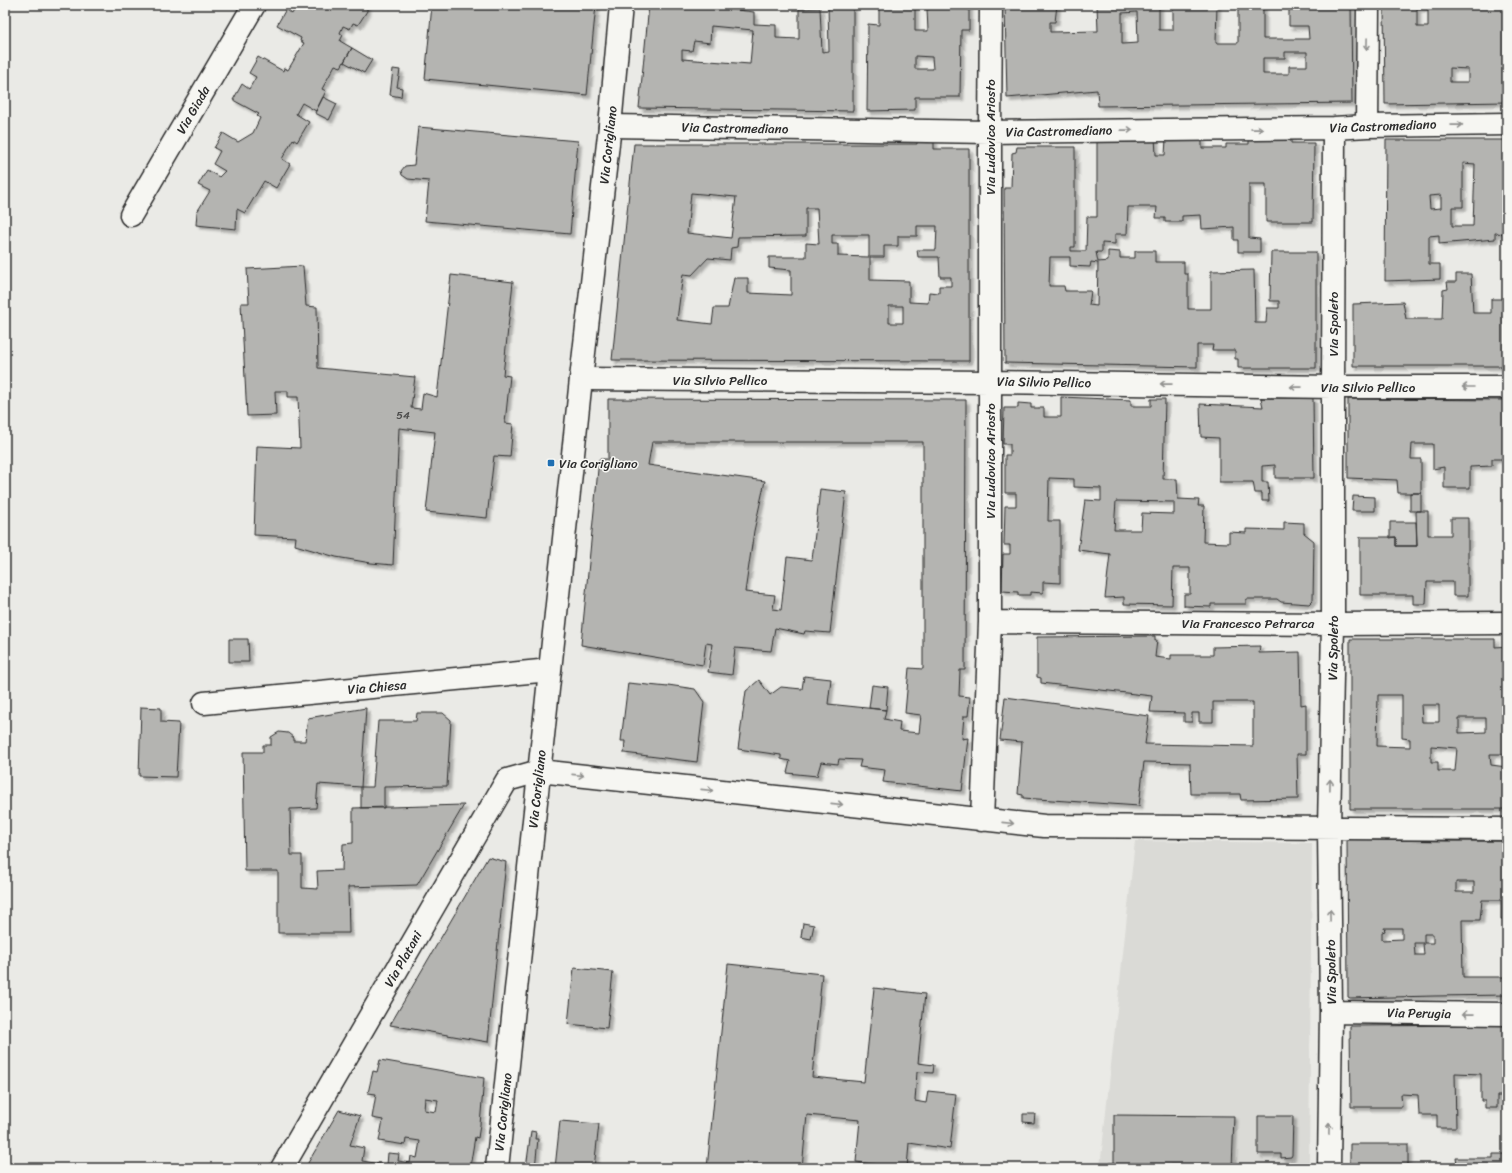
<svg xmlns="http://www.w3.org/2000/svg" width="1512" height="1173" font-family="Sriracha,sans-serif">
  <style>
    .built { fill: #dadad6 }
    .building { fill: #b4b4b1; stroke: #2b2b2b; fill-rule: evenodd; filter: url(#shadow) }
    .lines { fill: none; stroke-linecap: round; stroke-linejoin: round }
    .minor-casing { stroke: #2b2b2b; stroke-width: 25 }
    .tertiary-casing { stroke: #2b2b2b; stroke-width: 25 }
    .minor { stroke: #f6f6f2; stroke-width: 22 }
    .tertiary { stroke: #f6f6f2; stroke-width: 22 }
    .oneway { stroke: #90908e }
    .poi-dot { fill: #1f6fb2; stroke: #f6f6f2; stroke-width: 1.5 }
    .labels { text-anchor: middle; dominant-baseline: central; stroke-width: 3; stroke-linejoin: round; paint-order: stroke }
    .number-label { font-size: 11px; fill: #4d4d4c }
    .street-label { font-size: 13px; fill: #2b2b2b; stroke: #f6f6f2 }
    .poi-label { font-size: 13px; fill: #2b2b2b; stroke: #f6f6f2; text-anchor: start }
  </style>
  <defs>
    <filter id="shadow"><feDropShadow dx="3.5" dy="3.5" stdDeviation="1" flood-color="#0004"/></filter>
  </defs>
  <rect width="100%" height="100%" fill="#eaeae6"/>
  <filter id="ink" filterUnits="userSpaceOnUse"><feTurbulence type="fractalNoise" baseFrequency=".025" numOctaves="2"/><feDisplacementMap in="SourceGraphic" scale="8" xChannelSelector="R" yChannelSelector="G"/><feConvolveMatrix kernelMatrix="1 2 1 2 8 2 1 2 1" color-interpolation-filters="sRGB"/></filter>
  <g filter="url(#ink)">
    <path class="built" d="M1135,841L1312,843L1309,1168H1100Z"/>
    <path class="building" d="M297,5H309L312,6L313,5H367V11L358,25L353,23L350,29L343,26L340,33L343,35L340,41L352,48L341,67L335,65L322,89L326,91L316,111L302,103L296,114L309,122L297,142L293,139L282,159L290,164L276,188L264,181L245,213L237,209L236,229L196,225L197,212L210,191L198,185L207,170L219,177L225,171L213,164L220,151L214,148L223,133L238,142L253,133L260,118L257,116L259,114L233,100L242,84L249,89L256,77L249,73L258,57L283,71L284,68L288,70L304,43L300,41L301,38L277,25L286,9L292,14Z
      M432,5H596L587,95L425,79Z
      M649,5H699L754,12V24L776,25V38L799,39V9L820,8L822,52L829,51L828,5L853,6V111L639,108ZM711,26L753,30L750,64L682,59V50L692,51L694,41L710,43Z
      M879,5H915V31H928L927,9H930V5H969V30H961L960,97H915V110L867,111L868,24L879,25ZM915,56L932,57L933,69H915Z
      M1005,5H1057L1055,22H1050V32L1098,31L1097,5H1159V30H1173V5H1217L1216,43H1238V5H1263V39H1309L1308,26H1289V5H1351L1352,103L1098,106L1097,90L1007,98ZM1137,12L1138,43L1122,44V13ZM1285,52H1307V66H1289V74H1263V58H1285Z
      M1384,5H1507V102L1385,104ZM1417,8L1428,9V27H1417ZM1450,68L1468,69V82H1450Z
      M352,48L372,60L364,73L344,62Z
      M393,69L400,70L397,87L402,88L401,97L390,95Z
      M323,97L337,104L329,120L315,113Z
      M418,127L578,141L570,234L425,221L429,181L408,179L402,175L401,171L405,166L414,165Z
      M1139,137H1155L1156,155H1165L1166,139H1202V148H1226V144H1249V140L1291,139V143H1314L1313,222H1266V184H1249V238L1260,239V252H1238V240H1234V227L1202,229L1201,215L1182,216V222H1165V218H1156L1157,207H1128L1127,234H1115V244L1102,243V252H1096L1098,262L1108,261V251L1120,252V258H1135V251H1155V262H1184V274H1188V309H1211V271L1254,270L1255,323H1266L1267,308H1279V301H1270L1271,252H1316V368H1238V359H1235V350H1212L1213,345H1197V367L1005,363L1004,188H1011L1012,153L1016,152L1017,147H1075V247H1071V251H1086L1087,217H1097V142H1139ZM1050,257H1070V266L1090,267L1091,262L1098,263L1097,306L1089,305L1091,291H1065L1064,286H1049Z
      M917,140H934V149H969V361L612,360L634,144H917ZM691,193L736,197L731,238L687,233ZM806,208H817L819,244L806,243V257H769V268L791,270V295L748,293V278H734L728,308H714L712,324L677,320L683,274L692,275L708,258L730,260L731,248L737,247L738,237L806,236ZM917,226H937L936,250H917L918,257H939L940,277H951V286H939V293L929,292L928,303L909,302V281L870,280V257H884V246H898V236H917ZM832,235H869V257L838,256V244H832ZM889,306H903V323H889Z
      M1386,140H1507V234L1495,233V239L1439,244V235L1429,236V264H1440V279L1385,281ZM1463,163L1475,164L1473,226H1452V207H1463ZM1441,195V208L1430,209L1429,196Z
      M303,266L306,306L317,307L318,368L415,377L411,408L421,409L423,393L437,397L451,275L513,282L503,375L510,376L505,423L513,424L510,457L494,456L487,518L426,512L435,432L399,428L393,565L371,563L336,557L295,545L296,537L254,535L257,446L300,448L298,397H288V391H275L276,415L247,416L241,303H249L247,269Z
      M1507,267V366H1353V304L1403,302L1406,319H1442L1443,290L1448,289L1447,282H1456V274H1471L1473,313H1491V299H1505V268Z
      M1061,397L1131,400V406H1151V399H1165L1163,479H1177L1178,499L1199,500L1198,506H1204L1203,542L1229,543V532L1246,533V529L1284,530V522L1304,523V533L1314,541L1313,600L1309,604L1281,602L1277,599H1246V604H1211V607L1184,606V594H1190V568H1173L1172,605L1124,604V597L1105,598L1110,554L1078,550L1085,500L1101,501V488L1074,487V479L1049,478L1048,521H1060V583L1043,582V593L1030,592V595H1018V592L1002,591L1003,554H1010V545H1004L1005,506H1016V493H1005V455H1010V444H1003L1004,408H1018V403L1031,404V408H1044V417H1061ZM1116,501L1174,502V514L1142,513L1141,530H1114Z
      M1261,398H1313L1314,478H1275V465L1262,466V482H1268L1269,501H1262V493H1255L1253,482H1219V438L1201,437L1200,404L1263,407Z
      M608,399L966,400L965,670H960L959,696L970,697L968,716H964L962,739L968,738L962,791L883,782L885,770L859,767L861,760L839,759L838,764L821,762L817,776L787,773L790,761L781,759V755L738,749L746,691L759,680L770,695L781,687L802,689L804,676L831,679L828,704L886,710L884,719L900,722L899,731L919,733L921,715L905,713L909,668L923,669V442H652L648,465L765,481L754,531L745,592L775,595L773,609L781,610L787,557L812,560L820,489L846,492L830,633L805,631L804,634L775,628L771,651L735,648L732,675L708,672L712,644L706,643L703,665L581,645L599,459H608Z
      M1348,399L1507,400V459H1492V466L1470,467V488H1444V467L1433,469V444H1412L1411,459H1421V493H1398L1397,480L1348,478Z
      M1410,493H1421V511H1410Z
      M1353,496L1375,497V511H1352Z
      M1416,511H1428V535H1451V518H1468V596H1453V582H1427L1426,604H1413V595H1360V537H1396V546H1417Z
      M1390,522H1416L1417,546H1396V537L1390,538Z
      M1155,636V641L1157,640L1155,657L1171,659V655H1213V647L1260,646L1259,653L1300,652L1301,705L1306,704V754H1297L1298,799L1241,800L1240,794H1191L1190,763L1144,762L1139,806L1023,798V795L1018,794L1022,742L1000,740L1005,697L1149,716L1145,744L1253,746V702H1213V722H1199V713H1192V722H1184V713L1150,712L1152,696L1041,683V678L1037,677V637Z
      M229,639H248L249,662H229Z
      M1350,639H1495V647L1507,646V695H1503V703H1505V719H1507V754H1490L1491,765L1507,767V809H1350ZM1378,695H1402V738L1410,739V747L1377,746ZM1421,705H1439V722H1422ZM1459,718H1486V732L1459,733ZM1431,746L1457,748L1455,771H1438V762H1431Z
      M628,683L668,687V685L695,689L704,702L697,762L624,753L625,741H621Z
      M872,685L888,687L886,710L869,708Z
      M141,707L161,708V722L179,723L176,777L139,776Z
      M366,708L361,787L318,784L316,808L290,809L291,855H302V888L318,889L317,871L342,870L343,844L353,843V808L464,805L417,885L348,887L349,933H278V871H245L243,752H263V745H271V737L279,732L288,733L294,738V741H305L308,718Z
      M417,713H443L451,720L447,786L384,787V808H361V787H373L378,721H416Z
      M1347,837H1372V840L1450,841H1507V919H1501V900H1482L1480,920H1462L1463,977H1507V995L1434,996L1350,998L1348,997ZM1456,882H1474V892H1456ZM1384,928H1402V939L1382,940V932L1385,931ZM1424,934H1433V943H1424ZM1414,943H1423L1424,955H1415Z
      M488,857L506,862L488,1042L390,1025Z
      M803,923L814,925L811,939L801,937Z
      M728,964L822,974L812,1077L864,1082L874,988L925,994L918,1063L934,1065L933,1073L917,1072L915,1101L926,1103L928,1091L956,1094L950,1149L909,1143L907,1168L856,1162L860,1120L807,1115L802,1168H707Z
      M574,968L613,972L607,1028L568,1024Z
      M1507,1025V1096H1497V1108H1485V1101H1481V1074L1455,1073L1456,1128H1437V1115H1419L1418,1095L1401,1094L1402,1107H1351L1350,1026Z
      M380,1060L484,1078L480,1125L478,1138L475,1137L470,1167L475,1168H305L339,1110L360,1116L350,1145L364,1148L362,1161L387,1165L388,1153L399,1154L398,1161L410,1163L411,1156L417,1158L420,1141L406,1139L405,1145L379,1141L383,1120L372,1118L376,1094L368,1093L373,1071L377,1072ZM425,1098L438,1100L436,1112L424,1110Z
      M1023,1114H1035L1034,1123L1023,1122Z
      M1114,1115L1234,1116L1232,1168H1213V1166L1170,1165L1169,1168H1109V1163H1114Z
      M1258,1116H1293L1292,1155L1291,1157L1281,1158V1154H1258Z
      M560,1121L599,1124L594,1168H555Z
      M531,1131L536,1132L535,1139H538L535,1168H526Z
      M1350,1144H1408V1168H1350Z
      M1493,1154H1507V1168H1453V1164L1457,1165L1456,1158H1493Z"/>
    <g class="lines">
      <g class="minor-casing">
        <path id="minor" d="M610,126L990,132L1334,128L1367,126L1507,124
          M1367,126L1368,5
          M131,215L254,5
          M581,379L990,382L1333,387H1507
          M990,622L1333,624L1507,623
          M204,703L550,670
          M982,820L990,622V132L991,5
          M1331,1012L1507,1014
          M282,1168L507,780L539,771L1044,826L1507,829
          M1329,1168L1331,1012L1329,828L1333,624V387L1334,128"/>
      </g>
      <g class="tertiary-casing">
        <path id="tertiary" d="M497,1168L581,379L610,126L621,5"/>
      </g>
      <use href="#minor" class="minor"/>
      <use href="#tertiary" class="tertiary"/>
    </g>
    <defs><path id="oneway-shaft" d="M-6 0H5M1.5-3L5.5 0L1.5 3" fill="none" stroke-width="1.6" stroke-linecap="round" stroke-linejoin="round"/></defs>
    <g class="oneway">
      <use href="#oneway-shaft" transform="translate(1367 44) rotate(91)"/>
      <use href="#oneway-shaft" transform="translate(1457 125) rotate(-1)"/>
      <use href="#oneway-shaft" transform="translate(1257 129) rotate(-1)"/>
      <use href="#oneway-shaft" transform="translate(1127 130) rotate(-1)"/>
      <use href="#oneway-shaft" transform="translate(1166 384) rotate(-179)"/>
      <use href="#oneway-shaft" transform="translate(1296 387) rotate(-179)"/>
      <use href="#oneway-shaft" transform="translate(1468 387) rotate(180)"/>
      <use href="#oneway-shaft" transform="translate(578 775) rotate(6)"/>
      <use href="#oneway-shaft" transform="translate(1330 785) rotate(-89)"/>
      <use href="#oneway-shaft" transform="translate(707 790) rotate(6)"/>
      <use href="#oneway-shaft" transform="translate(837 804) rotate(6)"/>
      <use href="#oneway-shaft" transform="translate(1008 823) rotate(6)"/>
      <use href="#oneway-shaft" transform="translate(1330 915) rotate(-91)"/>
      <use href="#oneway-shaft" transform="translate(1468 1014) rotate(-179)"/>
      <use href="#oneway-shaft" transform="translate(1329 1129) rotate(-89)"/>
    </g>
  </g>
  <rect class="poi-dot" x="547" y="459" width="8" height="8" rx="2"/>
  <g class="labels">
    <g class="number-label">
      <text x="403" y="415">54</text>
    </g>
    <g class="street-label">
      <text transform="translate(193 110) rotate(-60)">Via Giada</text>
      <text transform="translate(1383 126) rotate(-2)">Via Castromediano</text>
      <text transform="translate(735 128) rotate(1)">Via Castromediano</text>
      <text transform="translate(1059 131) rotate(-1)">Via Castromediano</text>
      <text transform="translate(990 137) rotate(-90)">Via Ludovico Ariosto</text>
      <text transform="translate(608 145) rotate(-84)">Via Corigliano</text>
      <text transform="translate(1333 324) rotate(-90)">Via Spoleto</text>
      <text x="720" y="380">Via Silvio Pellico</text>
      <text transform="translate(1044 382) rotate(1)">Via Silvio Pellico</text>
      <text x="1368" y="387">Via Silvio Pellico</text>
      <text transform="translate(990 461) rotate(-90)">Via Ludovico Ariosto</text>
      <text x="1248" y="623">Via Francesco Petrarca</text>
      <text transform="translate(1333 648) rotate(-89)">Via Spoleto</text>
      <text transform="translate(377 687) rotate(-5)">Via Chiesa</text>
      <text transform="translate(537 789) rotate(-84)">Via Corigliano</text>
      <text transform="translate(403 959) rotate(-60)">Via Platani</text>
      <text transform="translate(1331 972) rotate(-91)">Via Spoleto</text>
      <text transform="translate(1419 1013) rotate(1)">Via Perugia</text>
      <text transform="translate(503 1112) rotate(-84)">Via Corigliano</text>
    </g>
    <g class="poi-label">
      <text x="559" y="463">Via Corigliano</text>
    </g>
  </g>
  <rect width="1512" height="1173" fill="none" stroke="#f6f6f2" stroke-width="20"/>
  <rect x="10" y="10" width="1492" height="1153" fill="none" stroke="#2b2b2b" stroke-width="1.5" filter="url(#ink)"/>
</svg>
